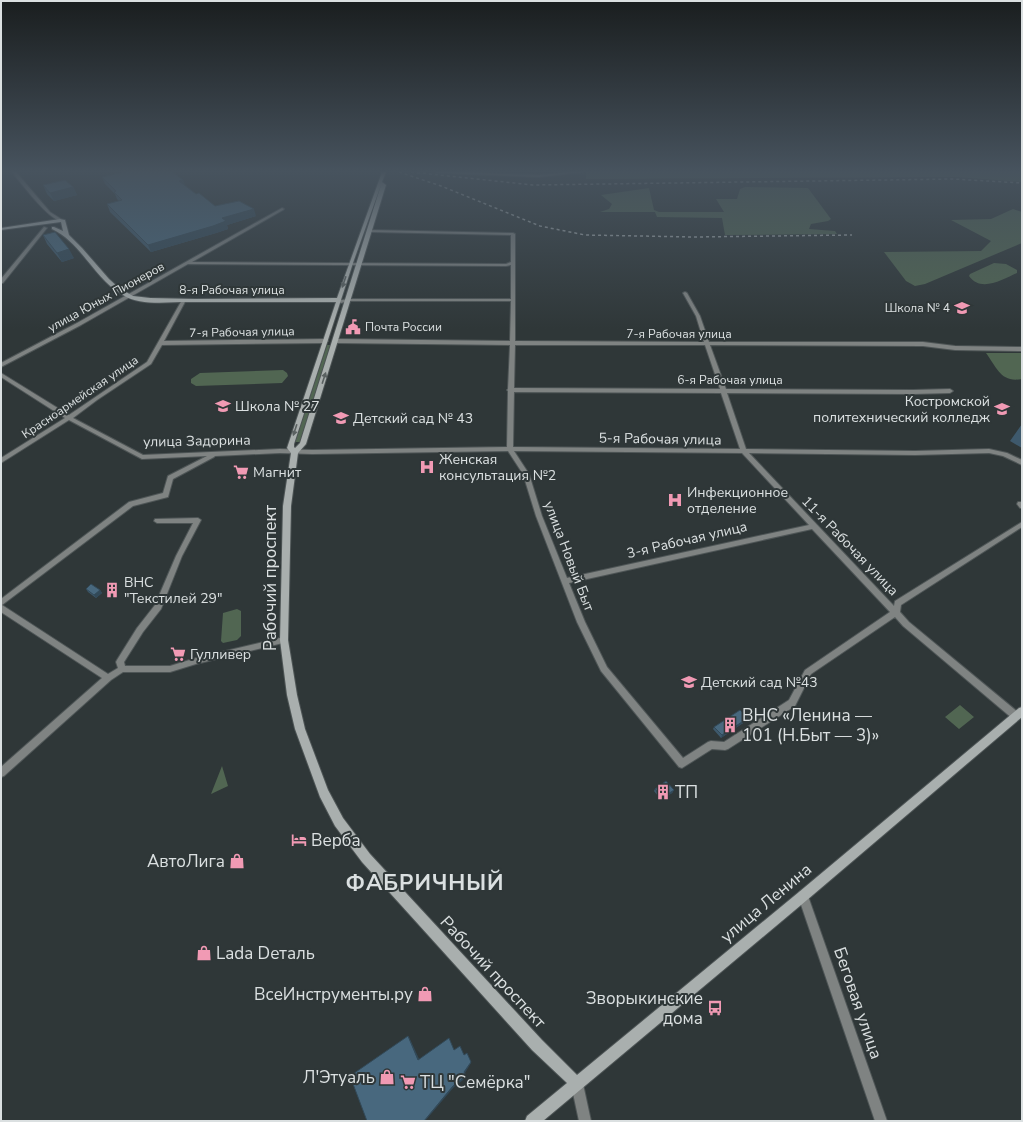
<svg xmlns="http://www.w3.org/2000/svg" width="1023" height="1122" font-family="'Nunito Sans',sans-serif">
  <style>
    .green { fill: #516652 }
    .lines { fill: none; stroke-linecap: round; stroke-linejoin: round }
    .street-casing { stroke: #4e5556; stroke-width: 2 }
    .secondary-casing { stroke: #4e5556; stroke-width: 2 }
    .street { fill: #7f8382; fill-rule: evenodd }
    .secondary { fill: #a9afae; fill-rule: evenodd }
    .rail { stroke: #a7adae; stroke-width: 1.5; stroke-dasharray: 3 3; stroke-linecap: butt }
    .wall { fill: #3e596c }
    .shaded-wall { fill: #324958 }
    .building { fill: #48687e; stroke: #324958 }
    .oneway { fill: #5a6161 }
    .labels { text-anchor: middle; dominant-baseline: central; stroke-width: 4; stroke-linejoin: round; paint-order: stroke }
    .far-street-label { font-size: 12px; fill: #dbe0e1; stroke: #2f3738 }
    .far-poi-label { font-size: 12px; fill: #dbe0e1; stroke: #2f3738; text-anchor: end }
    .poi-label { font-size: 14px; fill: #dbe0e1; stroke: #2f3738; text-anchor: start }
    .street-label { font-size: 14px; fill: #dbe0e1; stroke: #2f3738 }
    .near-street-label { font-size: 17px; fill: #dbe0e1; stroke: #2f3738 }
    .near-poi-label { font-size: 17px; fill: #dbe0e1; stroke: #2f3738; text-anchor: start }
    .near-district-label { font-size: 22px; font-weight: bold; letter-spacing: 1px; fill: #dbe0e1; stroke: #2f3738 }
  </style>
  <rect width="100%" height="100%" fill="#2f3738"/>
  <path class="green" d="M586,172H1022V182L957,177L586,179Z
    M745,187L808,188L831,219L828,221L811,224L809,229L835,231L837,234L725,235L722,218L657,217L655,212H600L609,209L612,204L601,195L649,188L654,210L659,212H724L716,199H737L740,189Z
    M1013,209L1022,212V243L925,284L915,286L906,281L884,252L981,251L991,241L951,220L991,219Z
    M994,263L1006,264L1017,270V273C1003,279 981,293 969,276L970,274Z
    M327,345H331L300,442H295Z
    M986,353H1022V379C1001,383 997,368 986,353Z
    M283,370L287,373L288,376L282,383L196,386L191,383V379L200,373Z
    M237,609L241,611V636L237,640L223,643L221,641L223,613Z
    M960,705L974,717L959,729L945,717Z
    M222,766L228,786L211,794Z"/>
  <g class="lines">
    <g class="street-casing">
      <path id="street" d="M12,172H16L50,212L61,219V221C49,220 21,183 12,172Z
        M435,172H456L539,175L572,172H582L539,177L437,173Z
        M282,208L284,209L283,210L192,262L506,264L511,262V235L371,232L369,231L371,230L513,233L515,234V341L704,342L696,316L683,293L685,292L687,293L700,316L709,342H923L955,346L1022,347V351L955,350L923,346L710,345L726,389L913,390L950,389L953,391L950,393L913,394L727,393L746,449L915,451L989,449L1007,453L1022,460V465L1003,456L989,453L915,455L749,453L894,606L895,601L1022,522V527L901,605L900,612L909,622L1019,713L1020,716L1019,719L1016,720L1013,719L903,626L895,617L811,674L795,706L728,749L725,750L712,749L682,768L679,767L601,671L577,622L536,516L523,474L508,451L312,454L280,453L215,456L214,457L173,479L168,497L133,506L2,605L108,674L118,668L116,662L117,660L137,628L155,605L176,556L193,523H157L154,521L155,519L198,518L201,520L182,556L161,609L143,632L124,662L125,666H170L196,658L284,637L287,638L288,640L287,642L196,664L170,672H123L111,680L4,776L1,777V767L102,678L1,612V599L129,502L163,493L168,476L207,456L142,459L69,420L1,463V458L65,418L1,377V373L69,415L147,362L182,300L184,299L186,300L164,341L325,339L328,341L325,343L162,345L151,364L97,400L73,418L143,455L280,449L312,450L507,447L508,391L507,390L508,389L510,345L336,343L333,341L336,339L510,341L511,301H349L341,303L336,300L338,299L342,300L349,299H511V265L506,266L188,264L81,325L1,367V363L77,323ZM515,345H705L720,389L514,388ZM514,392L721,393L740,449L513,447ZM514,451L742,453L809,525L567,578L542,516L529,474ZM812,529L890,612L805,670L789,700L724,742L711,741L708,742L683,758L607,667L585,622L569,583Z
        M44,227L47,228L3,283H1V279Z
        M1018,502H1022V508H1020L1017,504Z
        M803,891L807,892L808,896L887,1121H875L798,896L799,892Z
        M577,1078L581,1080L583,1084L591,1121H579L571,1084L573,1080Z"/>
    </g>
    <g class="secondary-casing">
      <path id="secondary" d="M382,172H386L382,182L386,185L306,444L298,453L291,506L288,640L297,695L305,729L328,790L343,818L370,854L542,1040L577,1075L799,892L1019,708L1022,707V717L807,900L543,1121H525L527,1116L567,1083L532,1050L362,862L335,826L320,797L295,729L287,695L280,640L283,506L291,453L287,448L336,302C286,302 236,302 186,302C167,302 140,306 123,295C94,279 82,243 52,229V227H54L63,231L61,222L1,230V228L60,219L65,220L69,235L82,248L109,279L119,288L133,296L150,298L195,299L337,298ZM381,185L300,443L295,448L294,447V444L354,260Z"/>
    </g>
    <use href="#street" class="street"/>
    <use href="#secondary" class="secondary"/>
    <path class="rail" d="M399,172L441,186L540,226L585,235L694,237L852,235
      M411,172L533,185L953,179L1022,183"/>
  </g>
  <path class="wall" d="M102,177L186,186L196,194L215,206L256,216L227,225L228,229L216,233L151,252L110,212L107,204L119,201L117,199L115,194L105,184Z
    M43,185L73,187L77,195L54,201L47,194Z
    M43,235L74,258L62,262L47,244Z
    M1022,424V448L1010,441Z
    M86,589L100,590L102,593L96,598L88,592Z
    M748,718L746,721L721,738L713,729L714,727Z
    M655,789L674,790L672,793L661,800L654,791Z"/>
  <path class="shaded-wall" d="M183,180L186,187L179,181Z
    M73,187L77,195L54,201L50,193Z
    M254,209L256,216L227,225L228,229L216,233L151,252L148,245L222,218Z
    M69,249L74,258L62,262L57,253Z
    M100,590L102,593L96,598L94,595Z
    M748,718L746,721L721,738L722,735Z
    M674,790L672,793L661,800L662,798Z
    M408,1036L409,1037L420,1061L418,1060Z
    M467,1053L471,1063L465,1073L467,1077L454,1087L425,1121H424L464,1072Z"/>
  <path class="building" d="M124,172H173L183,180L179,181L196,194L199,193L215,206L239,201L254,209L222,218L226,221L213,226L148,245L107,204L122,200L114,192L116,191L102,177Z
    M65,180L73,187L50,193L43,185Z
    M55,232L69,249L57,253L43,235Z
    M91,584L100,590L94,595L86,589Z
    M740,710L748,718L722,735L714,727Z
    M666,781L674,790L662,798L655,789Z
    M408,1036L418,1060L449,1038L454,1050L460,1046L464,1055L467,1053L471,1062L464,1072L466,1076L453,1086L424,1121H367L350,1076Z"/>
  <defs><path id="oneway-solid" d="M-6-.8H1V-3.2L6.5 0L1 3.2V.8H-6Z"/></defs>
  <g class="oneway">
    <use href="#oneway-solid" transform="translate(344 282) rotate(109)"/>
    <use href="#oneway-solid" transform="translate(324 378) rotate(-72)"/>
    <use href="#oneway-solid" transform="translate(295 430) rotate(108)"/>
  </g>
  <linearGradient id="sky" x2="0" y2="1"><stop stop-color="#1a1e1f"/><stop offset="0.52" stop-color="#47535e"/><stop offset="1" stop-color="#47535e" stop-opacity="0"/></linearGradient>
  <rect width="1023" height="329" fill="url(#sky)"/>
  <defs>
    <g id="school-bare" transform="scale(1.2)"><path d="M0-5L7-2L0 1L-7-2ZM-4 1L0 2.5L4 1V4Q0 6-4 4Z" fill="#f19ab4" stroke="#2f3738" stroke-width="2.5" paint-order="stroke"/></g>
    <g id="civic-bare" transform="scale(1.2)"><path d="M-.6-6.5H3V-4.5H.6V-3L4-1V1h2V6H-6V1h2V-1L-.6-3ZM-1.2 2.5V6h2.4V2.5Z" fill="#f19ab4" stroke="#2f3738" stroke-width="2.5" paint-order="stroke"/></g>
    <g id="university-bare" transform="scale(1.2)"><path d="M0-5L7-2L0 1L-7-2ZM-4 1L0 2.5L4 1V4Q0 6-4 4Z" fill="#f19ab4" stroke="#2f3738" stroke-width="2.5" paint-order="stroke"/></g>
    <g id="hospital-bare" transform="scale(1.2)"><path d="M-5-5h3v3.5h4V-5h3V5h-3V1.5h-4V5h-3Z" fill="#f19ab4" stroke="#2f3738" stroke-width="2.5" paint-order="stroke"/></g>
    <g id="supermarket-bare" transform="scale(1.2)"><path d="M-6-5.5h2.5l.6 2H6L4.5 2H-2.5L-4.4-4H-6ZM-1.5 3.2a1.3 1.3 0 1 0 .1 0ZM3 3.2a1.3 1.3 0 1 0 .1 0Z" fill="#f19ab4" stroke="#2f3738" stroke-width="2.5" paint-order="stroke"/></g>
    <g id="building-bare" transform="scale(1.2)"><path d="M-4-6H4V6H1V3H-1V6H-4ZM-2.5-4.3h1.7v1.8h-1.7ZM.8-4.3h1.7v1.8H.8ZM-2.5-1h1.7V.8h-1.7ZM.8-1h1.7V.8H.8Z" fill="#f19ab4" stroke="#2f3738" stroke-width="2.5" paint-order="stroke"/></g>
    <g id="hotel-bare" transform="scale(1.2)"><path d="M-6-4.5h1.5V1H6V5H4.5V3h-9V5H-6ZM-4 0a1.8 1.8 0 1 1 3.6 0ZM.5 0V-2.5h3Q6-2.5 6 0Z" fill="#f19ab4" stroke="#2f3738" stroke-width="2.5" paint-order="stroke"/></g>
    <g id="shop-bare" transform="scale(1.2)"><path d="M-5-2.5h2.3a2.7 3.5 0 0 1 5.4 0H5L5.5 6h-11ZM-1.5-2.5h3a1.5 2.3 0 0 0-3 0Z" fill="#f19ab4" stroke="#2f3738" stroke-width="2.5" paint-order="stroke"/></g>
    <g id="bus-bare" transform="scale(1.2)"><path d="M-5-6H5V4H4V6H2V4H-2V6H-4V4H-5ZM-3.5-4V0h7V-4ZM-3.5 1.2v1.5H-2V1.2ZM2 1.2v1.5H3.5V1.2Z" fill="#f19ab4" stroke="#2f3738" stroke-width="2.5" paint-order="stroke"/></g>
  </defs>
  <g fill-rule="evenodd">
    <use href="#school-bare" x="962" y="308"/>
    <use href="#civic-bare" x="353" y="327"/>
    <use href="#school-bare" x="223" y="406"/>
    <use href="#university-bare" x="1002" y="409"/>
    <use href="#school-bare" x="341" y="418"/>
    <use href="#hospital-bare" x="427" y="467"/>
    <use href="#supermarket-bare" x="241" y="472"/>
    <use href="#hospital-bare" x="675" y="500"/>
    <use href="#building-bare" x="112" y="590"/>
    <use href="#supermarket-bare" x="178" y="654"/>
    <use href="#school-bare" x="689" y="682"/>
    <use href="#building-bare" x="730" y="725"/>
    <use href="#building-bare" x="663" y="792"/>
    <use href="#hotel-bare" x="299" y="840"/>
    <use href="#shop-bare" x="237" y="861"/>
    <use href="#shop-bare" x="204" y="953"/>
    <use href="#shop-bare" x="425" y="994"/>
    <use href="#bus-bare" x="715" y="1008"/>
    <use href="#shop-bare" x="387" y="1077"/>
    <use href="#supermarket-bare" x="408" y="1082"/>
  </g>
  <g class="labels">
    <g class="far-street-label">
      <text x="232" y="290">8-я Рабочая улица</text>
      <text transform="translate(106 297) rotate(-29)">улица Юных Пионеров</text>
      <text transform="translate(242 332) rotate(-1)">7-я Рабочая улица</text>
      <text x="679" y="334">7-я Рабочая улица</text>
      <text x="730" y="380">6-я Рабочая улица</text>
      <text transform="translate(80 397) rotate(-34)">Красноармейская улица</text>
    </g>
    <g class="far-poi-label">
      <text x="950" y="308">Школа № 4</text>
      <text x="365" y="327" text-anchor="start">Почта России</text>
    </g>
    <g class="poi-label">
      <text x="990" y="401" text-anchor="end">Костромской<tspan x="990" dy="16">политехнический колледж</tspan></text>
      <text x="235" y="406">Школа № 27</text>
      <text x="353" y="418">Детский сад № 43</text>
      <text x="439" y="459">Женская<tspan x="439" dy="16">консультация №2</tspan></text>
      <text x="253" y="472">Магнит</text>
      <text x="687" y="492">Инфекционное<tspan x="687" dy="16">отделение</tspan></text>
      <text x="124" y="582">ВНС<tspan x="124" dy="16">"Текстилей 29"</tspan></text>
      <text x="190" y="654">Гулливер</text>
      <text x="701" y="682">Детский сад №43</text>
    </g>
    <g class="street-label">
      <text transform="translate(660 439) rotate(1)">5-я Рабочая улица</text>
      <text transform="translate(197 441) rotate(-1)">улица Задорина</text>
      <text transform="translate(687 540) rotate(-13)">3-я Рабочая улица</text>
      <text transform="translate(850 546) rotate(46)">11-я Рабочая улица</text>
      <text transform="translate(569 556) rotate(69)">улица Новый Быт</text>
    </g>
    <g class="near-street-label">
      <text transform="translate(270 578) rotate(-90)">Рабочий проспект</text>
      <text transform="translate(766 903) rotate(-40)">улица Ленина</text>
      <text transform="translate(493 972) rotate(47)">Рабочий проспект</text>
      <text transform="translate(858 1003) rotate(71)">Беговая улица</text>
    </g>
    <g class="near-poi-label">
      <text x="742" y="715">ВНС «Ленина —<tspan x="742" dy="20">101 (Н.Быт — 3)»</tspan></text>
      <text x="675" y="792">ТП</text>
      <text x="311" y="840">Верба</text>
      <text x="225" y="861" text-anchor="end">АвтоЛига</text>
      <text x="216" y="953">Lada Dеталь</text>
      <text x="413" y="994" text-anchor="end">ВсеИнструменты.ру</text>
      <text x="703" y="998" text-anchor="end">Зворыкинские<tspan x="703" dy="20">дома</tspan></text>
      <text x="375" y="1077" text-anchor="end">Л'Этуаль</text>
      <text x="420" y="1082">ТЦ "Семёрка"</text>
    </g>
    <g class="near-district-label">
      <text x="425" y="883">ФАБРИЧНЫЙ</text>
    </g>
  </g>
  <rect width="1023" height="1122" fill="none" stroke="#dbe0e1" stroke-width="4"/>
</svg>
